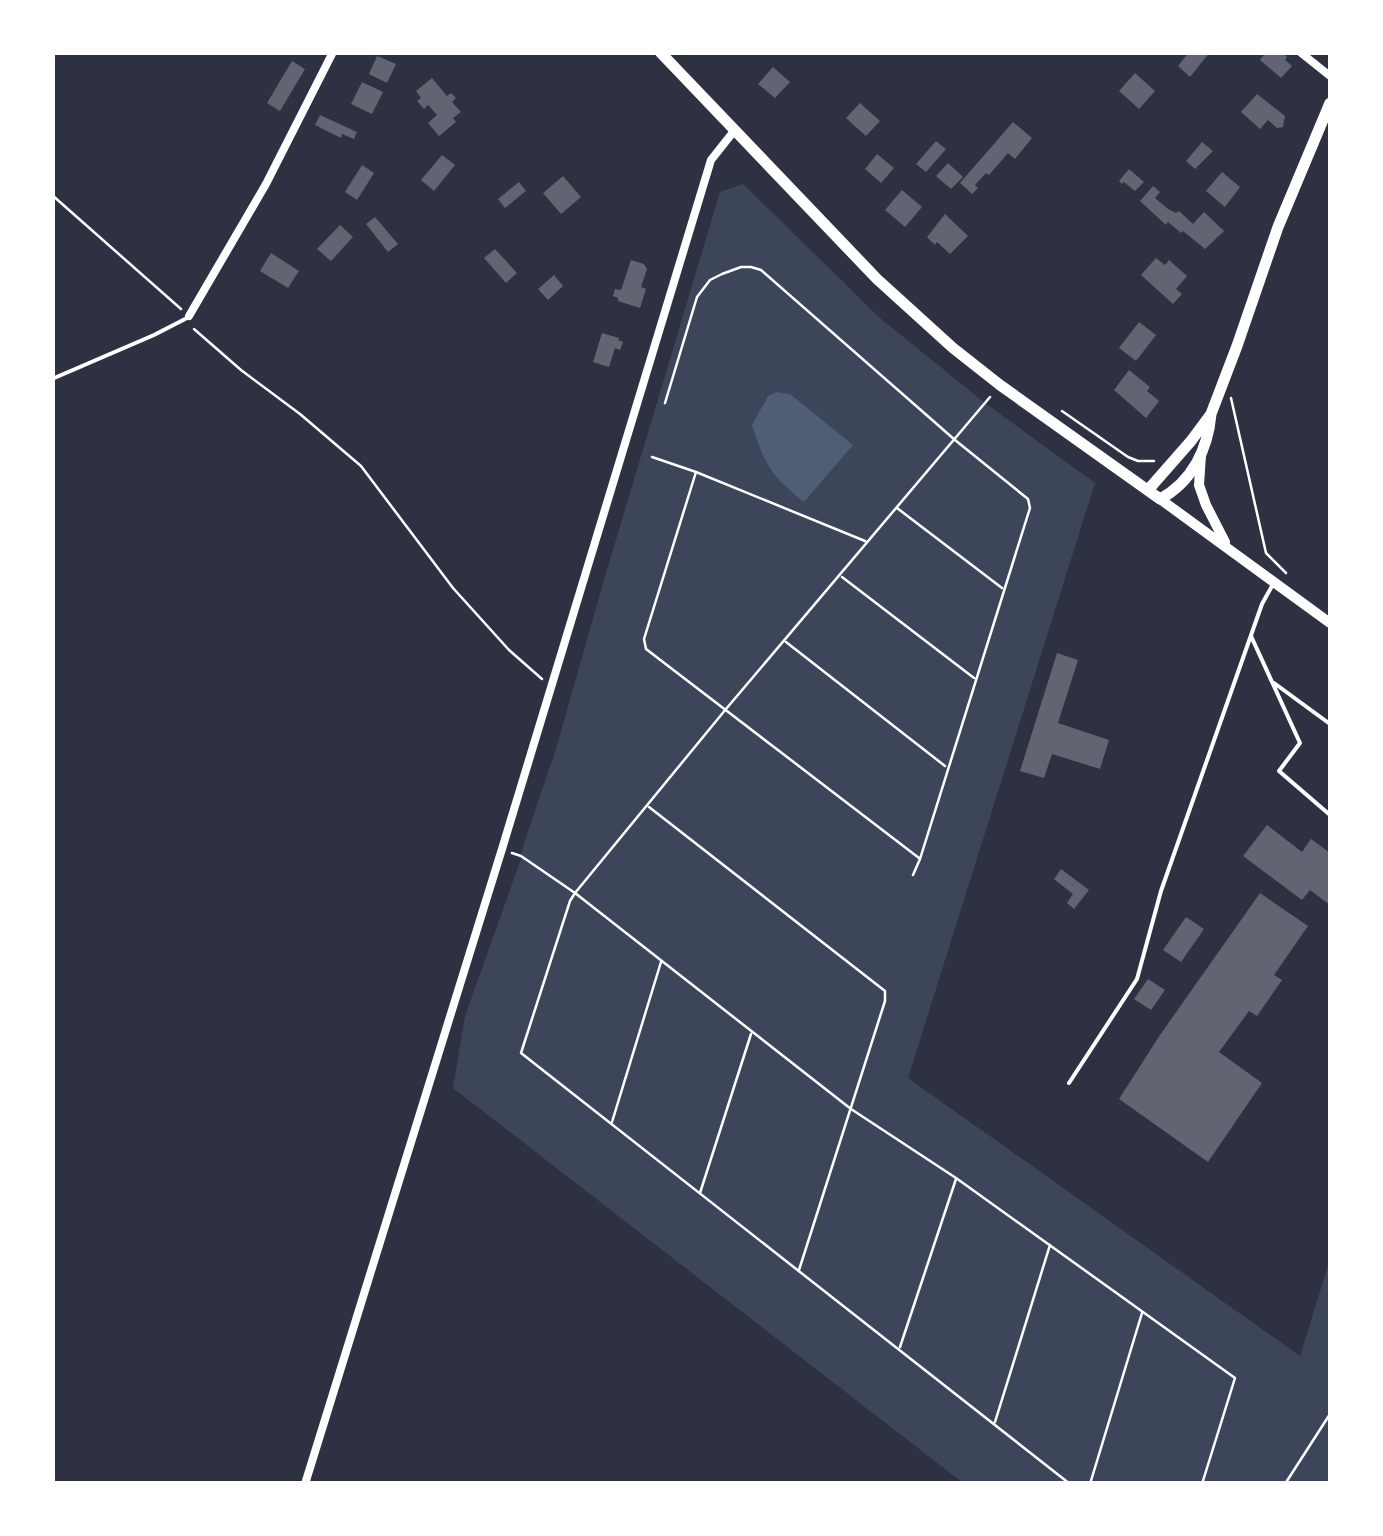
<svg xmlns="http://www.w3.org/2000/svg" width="1383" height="1536" font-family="Overpass,sans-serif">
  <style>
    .green { fill: #3c4559 }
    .water { fill: #4f5d75 }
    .building { fill: #626471 }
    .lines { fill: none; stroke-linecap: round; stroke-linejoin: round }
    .path { stroke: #fff; stroke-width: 2.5 }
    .service { stroke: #fff; stroke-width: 4 }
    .minor { stroke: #fff; stroke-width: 8 }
    .tertiary { stroke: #fff; stroke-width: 10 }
    .secondary { stroke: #fff; stroke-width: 11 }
  </style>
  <rect width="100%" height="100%" fill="#2d3142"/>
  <path class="green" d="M743,184L880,318L985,403L1095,483L908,1078L1300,1356L1330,1259V1483H963L453,1088L465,1016L520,862L523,846L556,749L603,583L720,192Z"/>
  <path class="water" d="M777,392L790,394L853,445L804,502C771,476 765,465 752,425L768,396Z"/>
  <path class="building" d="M1189,52H1210L1190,77L1178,66Z
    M1266,52H1282L1287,57L1285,60L1292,66L1281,78L1260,60Z
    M377,56L396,64L387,83L369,74Z
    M292,61L305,69L280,111L267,103Z
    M773,67L790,82L775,98L758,84Z
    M1135,73L1155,91L1139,109L1119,91Z
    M432,78L447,96L451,93L456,98L452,102L461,112L453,118L456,122L439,136L428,123L437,115L428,105L424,109L417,101L421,98L416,91Z
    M362,82L383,92L372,114L351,104Z
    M1257,94L1285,116L1283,127L1277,128L1268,120L1260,129L1241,112Z
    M860,103L880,121L866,136L846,118Z
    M320,115L357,132L354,139L342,134L341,138L315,125Z
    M1013,122L1032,138L1015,159L1008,153L989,175L986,173L975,185L978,188L972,194L960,183Z
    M936,141L946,149L926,172L916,164Z
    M1202,142L1213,151L1195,169L1186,161Z
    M877,154L894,168L881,183L865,169Z
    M442,155L455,165L434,191L421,180Z
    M948,163L963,177L951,189L936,176Z
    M362,165L374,173L357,200L345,192Z
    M1129,169L1144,182L1135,191L1124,182L1122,184L1119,181Z
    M1222,172L1240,187L1225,207L1206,191Z
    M563,176L581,197L561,214L543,193Z
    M519,182L526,191L505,208L498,199Z
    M1153,186L1160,192L1155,198L1168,209L1176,213L1179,211L1193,224L1204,212L1224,231L1205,249L1183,231L1181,233L1168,222L1166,225L1140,201Z
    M902,190L922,207L905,227L885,210Z
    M945,214L968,236L950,254L937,242L935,245L927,237Z
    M375,217L398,244L388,252L366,224Z
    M340,225L353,237L331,261L317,249Z
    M495,249L517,273L506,283L484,258Z
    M271,253L299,271L288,288L260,271Z
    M1156,258L1165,265L1169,260L1187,276L1176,289L1182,294L1173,304L1141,275Z
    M631,260L644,264L647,269L641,287L646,289L640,308L618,301V298L613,296L615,289L621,290Z
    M554,275L563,286L548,300L538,289Z
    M1139,322L1156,335L1136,361L1119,348Z
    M602,333L619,338L618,340L623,342L620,350L615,348L609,367L593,362Z
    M1129,370L1150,387L1147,391L1159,401L1146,418L1114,390Z
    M1057,653L1078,660L1058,723L1109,740L1100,769L1052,754L1044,778L1020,771Z
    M1267,825L1302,852L1311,839L1330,853V905L1310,890L1302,900L1243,856Z
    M1061,869L1089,890L1074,909L1067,903L1073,894L1054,879Z
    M1260,893L1308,926L1274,975L1282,980L1257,1016L1249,1011L1219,1052L1262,1083L1208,1162L1119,1099L1160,1035Z
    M1186,917L1204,929L1181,962L1163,950Z
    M1148,979L1165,990L1151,1010L1134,999Z"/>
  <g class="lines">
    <path class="path" d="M52,195L181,309
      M194,329L241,370L300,414L361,466L453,588L509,650L542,679
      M990,397L726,709L575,893L570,901L521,1053L1070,1484
      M1231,398L1266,553L1286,573
      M665,403L697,297L710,280L722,274L741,267H751L761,270L955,440L1028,499L1030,508L920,859L913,875
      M1062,411L1128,457L1138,461H1154
      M652,457L696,472L865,541
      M696,472L644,639L646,649L919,858
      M897,508L1002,588
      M842,577L974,678
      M786,642L945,766
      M649,807L885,991V1001L799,1270
      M512,853L521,856L575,893L851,1109L956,1178L1235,1378L1202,1484
      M612,1122L661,962
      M700,1193L751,1034
      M900,1347L956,1179
      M995,1422L1050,1245
      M1090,1484L1142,1313
      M1285,1484L1330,1414"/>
    <path class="service" d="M52,379L154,335L189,317
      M1251,636L1300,743L1279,771L1330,815
      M1274,683L1330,724
      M1069,1083L1137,979L1161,891L1262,604L1272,586"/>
    <path class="minor" d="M1300,52L1330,76
      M189,316L266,184L333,52
      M305,1484L502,849L711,160L734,131"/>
    <path class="tertiary" d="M1201,455L1199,485L1206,505L1225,542
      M1160,499L1330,623"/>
    <path class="secondary" d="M660,52L877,279L953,348L1000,385L1160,499C1192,482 1208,449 1211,414
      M1148,490L1191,441L1211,414L1237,346L1278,227L1330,103"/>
  </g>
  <rect width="1383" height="1536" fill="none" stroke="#ffffff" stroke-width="110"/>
</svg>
